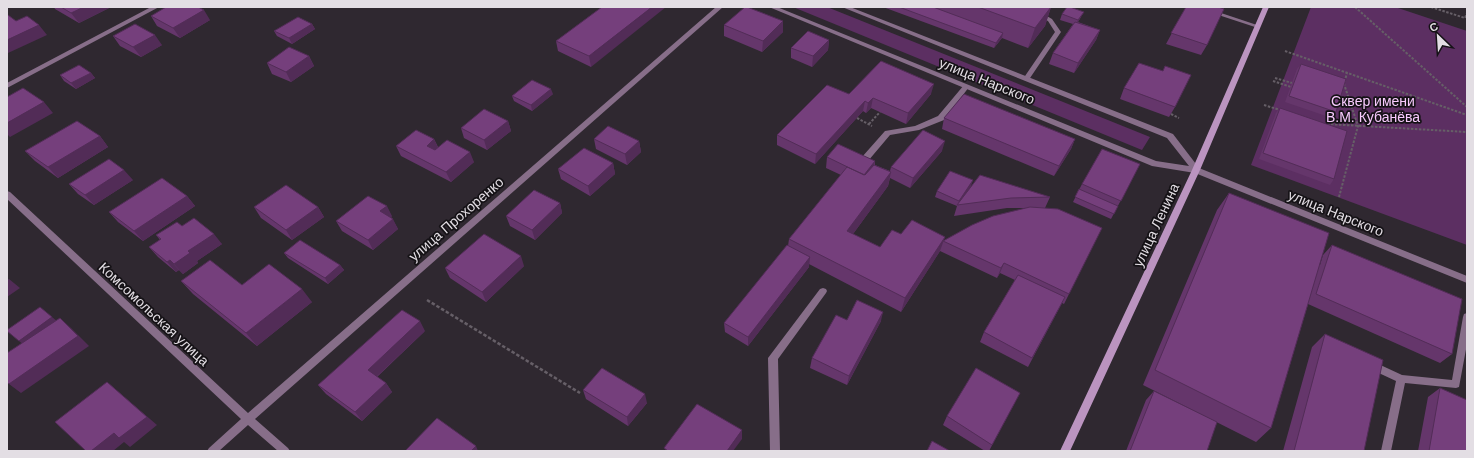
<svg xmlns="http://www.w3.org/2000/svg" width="1474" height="458" font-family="Arial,sans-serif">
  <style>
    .green { fill: #5c2f62 }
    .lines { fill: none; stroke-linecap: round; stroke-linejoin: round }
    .path-far1 { stroke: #665f67; stroke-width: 2; stroke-dasharray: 2.5 1.5; stroke-linecap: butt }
    .path { stroke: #665f67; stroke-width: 2.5; stroke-dasharray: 3.5 2; stroke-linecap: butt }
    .lane { fill: #876e89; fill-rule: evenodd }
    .street { fill: #876e89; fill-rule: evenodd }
    .secondary { fill: #bb94c0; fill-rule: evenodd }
    .wall { fill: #65366b }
    .shaded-wall { fill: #522c57 }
    .building { fill: #753f7c; stroke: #522c57 }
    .labels { text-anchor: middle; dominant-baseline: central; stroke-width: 3.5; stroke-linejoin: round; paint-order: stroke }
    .street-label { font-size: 14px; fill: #e3dee4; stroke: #151216 }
    .park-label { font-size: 14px; fill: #f9cbff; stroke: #151216 }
  </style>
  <rect width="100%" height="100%" fill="#2f2830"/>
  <path class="green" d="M793,7H827L1150,137L1142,150Z
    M1311,7H1395L1467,31V245L1251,165Z"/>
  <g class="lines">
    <path class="path-far1" d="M1355,7L1467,107
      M1431,7L1465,18L1467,13
      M1285,51L1467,115
      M1275,78L1292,83
      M1273,81L1291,87
      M1264,105L1280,110
      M1171,114L1179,118
      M857,118L872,126
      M869,124L880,112
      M1327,124L1467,132
      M1339,197L1358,126L1344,84L1347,73"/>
    <path class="path" d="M427,300L580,393"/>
    <path class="lane" d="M1023,7H1031L1052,19L1061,32L1028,81H1026L1023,79L1055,32L1048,21Z
      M1194,7H1203L1260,26L1257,28L1255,27Z
      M964,85H966L969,87L944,120L919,130L890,135L868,161H862L861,159L862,157L885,131L915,126L938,116Z
      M823,288L826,289L827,291L826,293L778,359L780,451H770L768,358L820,289Z
      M1467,313V344L1459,387L1456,388L1405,383L1391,451H1381L1396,381L1368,368L1366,365L1368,362L1371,361L1374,362L1402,375L1452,380L1463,317L1464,314Z"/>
    <path class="street" d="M151,7H159L7,88V83Z
      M716,7H723L255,419L288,448L290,451H278L248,425L219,451H207L209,448L241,419L7,199V191L10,192L248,413Z
      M769,7H777L1156,161L1189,166L1167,138L842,7H850L1173,134L1199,168L1467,276V283L1195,173L1152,166Z"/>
    <path class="secondary" d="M1263,7H1269L1200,170L1070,451H1060L1192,170Z"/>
  </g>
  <path class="wall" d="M54,7H111L79,23L55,9Z
    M602,7L591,67L558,51L556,41Z
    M883,7H1051L1045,26L1028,48L1002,38L994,48Z
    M1186,7H1224L1207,45L1201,55L1166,44Z
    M1062,14L1081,17L1078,22L1100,30L1096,40L1074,73L1049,64L1053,53L1073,24L1060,20Z
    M151,16L210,20L180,38L157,26Z
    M312,24L315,29L292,44L277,36L274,31Z
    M724,25L783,32L762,52L724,36Z
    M113,36L162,45L141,57L120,46Z
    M829,40L828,50L812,67L791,58V48Z
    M309,56L314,66L291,82L272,74L267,63Z
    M1301,64L1336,112L1332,118L1285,102L1297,69Z
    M91,73L95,78L76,89L64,81L60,75Z
    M1124,88L1175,107L1169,117L1120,99Z
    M553,94L532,111L514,101L512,96Z
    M849,94H931L906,124L871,108L866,113L863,111L815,164L777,145V135Z
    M1280,108L1334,179L1330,185L1259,159L1276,113Z
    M944,118L1075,139L1071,149L1054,176L942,129Z
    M508,121L511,131L487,150L464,138L461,128Z
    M100,136L108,147L58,178L35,161L25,151Z
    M434,139L438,147L474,162L451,182L401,156L396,146Z
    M594,139L639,141L641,152L627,165L596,149Z
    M942,151L910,188L890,178L888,186L853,234L880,247L901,234L943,241L1025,208H1007L954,216L957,206L935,197L937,191L971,186L965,195L1050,197L1045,208L1069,294L1064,304L1062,303L1028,367L980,342L984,332L1015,280L1000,273L997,278L940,251L901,312L809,264V267L748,346L725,332L724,323L788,246L789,239L841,175L826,168L827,157L875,161V165L890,171L891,167Z
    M613,163L615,174L590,196L561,179L558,169Z
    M1140,164L1111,219L1073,202L1082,184Z
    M133,180L94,205L78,194L69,184Z
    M1229,193L1320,265L1323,255L1332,245L1452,354L1440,363L1308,304L1271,428L1256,442L1143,385L1217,210Z
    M187,196L195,206L143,241L118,222L109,212Z
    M560,203L562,213L535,240L510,226L506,216Z
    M254,207H318L324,217L292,240L261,218Z
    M392,216L391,217L398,229L373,250L342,231L336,221Z
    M182,226L222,244L197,261L198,263L183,274L179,270L176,272L158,257L149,247L160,240L156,235Z
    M284,253L340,265L344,270L328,284L288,258Z
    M524,266L486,302L450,278L445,268Z
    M181,281L242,285L312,302L257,346L193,294Z
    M847,320L881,321L847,385L810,368L812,358Z
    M425,331L377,377L386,383L392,392L362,421L326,394L318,385Z
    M1325,334L1364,451H1283L1312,347Z
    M1440,388L1467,451H1418L1428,397Z
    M583,390L647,403L628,426L586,399Z
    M1154,391L1207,451H1126L1146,400Z
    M1020,393L989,451H985L943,425L947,416Z"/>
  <path class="shaded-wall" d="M84,7H111L79,23L71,13Z
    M652,7H666L591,67L589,56Z
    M1051,7L1045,26L1028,48L1035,28Z
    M204,10L210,20L180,38L173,28Z
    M1084,12L1081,17L1076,25L1078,20Z
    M783,21V32L762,52L763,41Z
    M312,24L315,29L292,44L289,38Z
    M39,25L47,35L8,53L7,52V40Z
    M1100,30L1096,40L1074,73L1078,63Z
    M1003,33L1002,38L994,48L996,43Z
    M155,35L162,45L141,57L133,47Z
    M829,40L828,50L812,67L813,56Z
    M309,56L314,66L291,82L286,72Z
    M91,73L95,78L76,89L71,83Z
    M934,84L931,94L906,124L908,113Z
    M551,89L553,94L532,111L531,105Z
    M873,98L871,108L866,113L868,103Z
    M865,101L863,111L815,164L816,154Z
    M44,102L53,113L10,137L7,134V123Z
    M508,121L511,131L487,150L484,140Z
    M100,136L108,147L58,178L48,167Z
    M434,139L439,150L431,156L427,146Z
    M1075,139L1071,149L1054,176L1059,166Z
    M639,141L641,152L627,165L625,154Z
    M945,141L942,151L910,188L913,178Z
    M470,152L474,162L451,182L446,172Z
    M875,161L873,171L862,185L864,175Z
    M613,163L615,174L590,196L588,186Z
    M124,170L133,180L94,205L85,195Z
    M891,172L888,186L845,245L847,231Z
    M973,180L971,186L958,206L959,201Z
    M187,196L195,206L143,241L134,231Z
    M560,203L562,213L535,240L532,230Z
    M387,206L392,216L385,222L380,211Z
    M318,207L324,217L292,240L286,230Z
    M393,219L398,229L373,250L368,240Z
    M214,234L222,244L197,261L198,263L183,274L174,264L188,251Z
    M945,237L940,251L901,312L905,298Z
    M521,256L524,266L486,302L482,292Z
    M810,257L809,267L748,346V337Z
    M170,260L179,270L176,272L167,262Z
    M1004,263L1000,273L997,278L1001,268Z
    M340,265L344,270L328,284L325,278Z
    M9,279L20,288L7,297V280Z
    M302,289L312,302L257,346L246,333Z
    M883,312L881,321L847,385L849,376Z
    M52,317L58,322L25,346L19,341Z
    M60,318L71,328L89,346L21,393L9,384Z
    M420,321L425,331L374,379L368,370Z
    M107,382L157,425L130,447L124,442L113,451H91Z
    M386,383L392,392L362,421L355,412Z
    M645,394L647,403L628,426L627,417Z
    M742,430V439L733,451H727Z
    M476,446L478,451H471Z"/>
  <path class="building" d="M61,7H84L71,13Z
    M166,7H198L204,10L173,28L151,16Z
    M602,7H652L589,56L556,41Z
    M745,7H747L783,21L763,41L724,25Z
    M899,7H933L1003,33L996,43Z
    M978,7H1051L1035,28Z
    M1067,7H1070L1084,12L1078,20L1062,14Z
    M1186,7H1218L1224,9L1207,45L1171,33Z
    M8,15L16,21L27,16L39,25L7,40V16Z
    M298,17L312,24L289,38L274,31Z
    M1075,22L1100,30L1078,63L1053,53Z
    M135,24L155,35L133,47L113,36Z
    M808,31L829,40L813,56L791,48Z
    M289,47L309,56L286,72L267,63Z
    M881,61L934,84L908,113L873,98L868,103L865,101L816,154L777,135L827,85L849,94Z
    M1139,63L1163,71L1165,66L1191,75L1175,107L1124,88Z
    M1301,64L1346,79L1336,112L1289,96Z
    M79,65L91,73L71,83L60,75Z
    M532,80L551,89L531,105L512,96Z
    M23,88L44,102L7,123V97Z
    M964,94L1075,139L1059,166L944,118Z
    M1280,108L1347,131L1334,179L1263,153Z
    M484,109L508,121L484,140L461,128Z
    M77,121L100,136L48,167L25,151Z
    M608,126L639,141L625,154L594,139Z
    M416,130L434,139L427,146L435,150L447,140L470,152L446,172L396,146Z
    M923,130L945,141L913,178L891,167Z
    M838,144L875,161L864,175L827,157Z
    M584,148L613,163L588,186L558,169Z
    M1102,149L1140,164L1121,201L1082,184Z
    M109,159L124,170L85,195L69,184Z
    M874,165L891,172L847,231L880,247L892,230L901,234L912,220L945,237L905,298L789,239L847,167L865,175Z
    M950,171L973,180L959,201L937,191Z
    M980,175L1050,197L1011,198L957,205Z
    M162,178L187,196L134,231L109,212Z
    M286,185L318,207L286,230L254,207Z
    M1079,189L1118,206L1114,214L1075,197Z
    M534,190L560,203L532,230L506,216Z
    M1229,193L1329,233L1271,428L1155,370Z
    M368,196L387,206L380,211L393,219L368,240L336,221Z
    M1030,207L1058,209L1102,228L1069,294L1004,263L1001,268L943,241L972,225L993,216Z
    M194,218L214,234L188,251L190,253L174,264L170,260L167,262L149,247L161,239L156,235L177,222L182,226Z
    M484,234L521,256L482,292L445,268Z
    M300,240L340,265L325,278L284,253Z
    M787,245L810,257L748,337L724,323Z
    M1332,245L1462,299L1452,354L1316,294Z
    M210,260L242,285L269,264L302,289L246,333L181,281Z
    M1018,275L1065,297L1032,358L984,332Z
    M857,300L883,312L849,376L812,358L836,315L847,320Z
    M40,307L52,317L19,341L7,331V330Z
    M402,310L420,321L368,370L386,383L355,412L318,385Z
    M60,318L78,336L9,384L7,382V353Z
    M1325,334L1383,360L1364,451H1294Z
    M602,368L645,394L627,417L583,390Z
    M976,368L1020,393L992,445L947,416Z
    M107,382L147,417L119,438L114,433L91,451H86L55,422Z
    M1440,388L1467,400V451H1429Z
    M1154,391L1217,422L1207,451H1130Z
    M697,404L742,430L727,451H668L664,448Z
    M437,418L476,446L471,451H405Z
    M932,441L950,451H927Z"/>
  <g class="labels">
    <g class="street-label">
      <text transform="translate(987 81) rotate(22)">улица Нарского</text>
      <text transform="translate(1336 213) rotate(22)">улица Нарского</text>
      <text transform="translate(456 219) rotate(-41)">улица Прохоренко</text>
      <text transform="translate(1156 225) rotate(-65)">улица Ленина</text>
      <text transform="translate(154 314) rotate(43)">Комсомольская улица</text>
    </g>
    <g class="park-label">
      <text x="1373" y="101">Сквер имени<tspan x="1373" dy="16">В.М. Кубанёва</tspan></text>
    </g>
  </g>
  <rect width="1474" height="458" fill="none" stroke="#e3dee4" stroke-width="16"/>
  <g transform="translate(1438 36) rotate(335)" stroke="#151216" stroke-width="3" paint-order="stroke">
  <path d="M0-3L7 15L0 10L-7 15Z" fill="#e3dee4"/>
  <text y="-6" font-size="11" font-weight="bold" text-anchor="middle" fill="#e3dee4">С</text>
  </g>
</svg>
